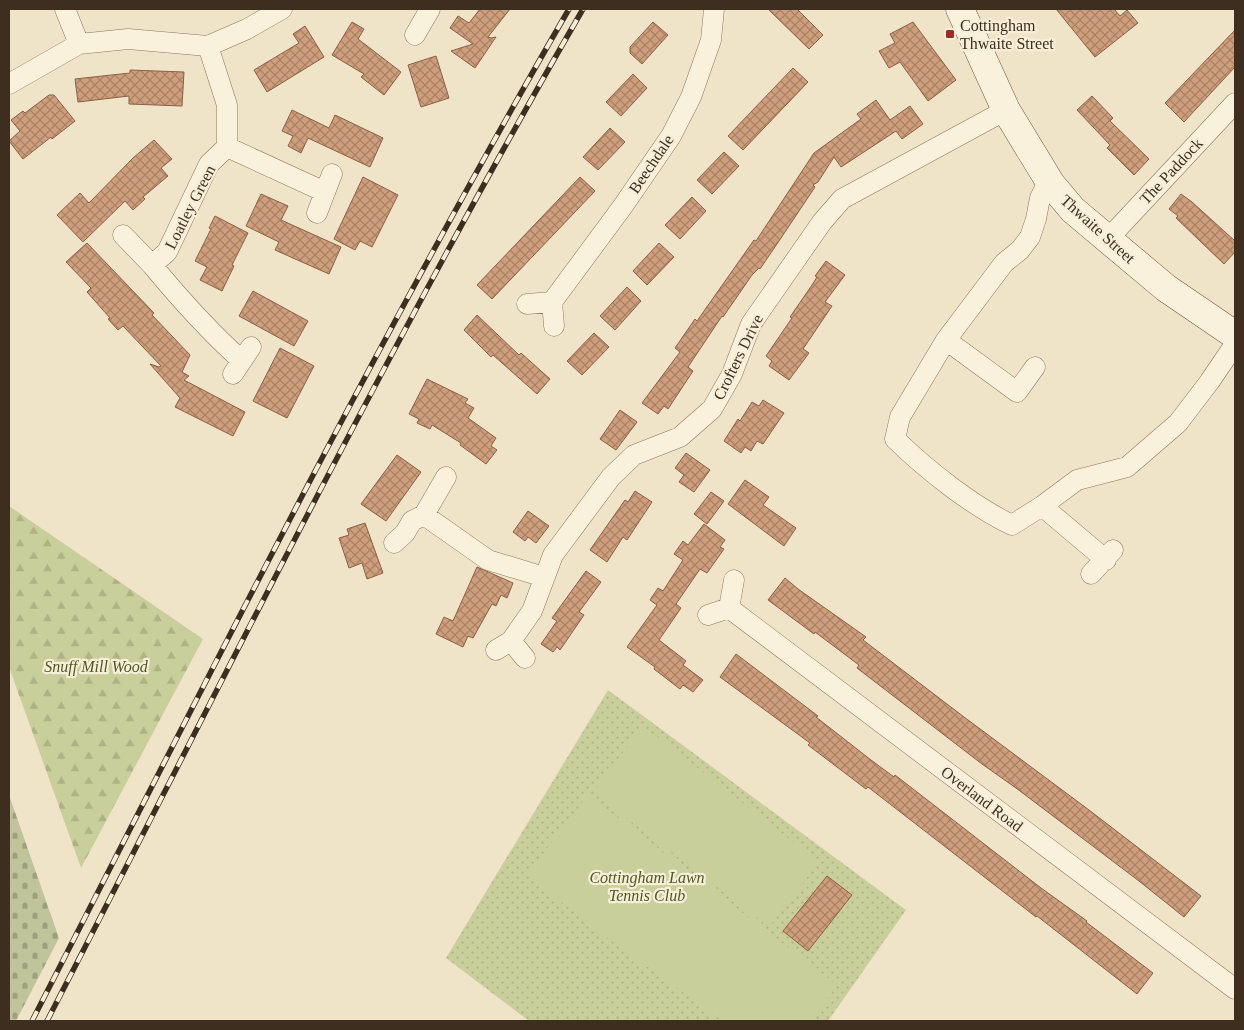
<svg xmlns="http://www.w3.org/2000/svg" width="1244" height="1030" font-family="'Times New Roman',serif">
  <style>
    .forest { fill: url(#forest-firs) }
    .cemetery { fill: url(#cemetery-stones) }
    .park { fill: url(#park-dots) }
    .pitch { fill: #c9cf9b }
    .building { fill: url(#building-cross-hatch); stroke: #8d5f41 }
    .lines { fill: none; stroke-linecap: round; stroke-linejoin: round }
    .minor-casing { stroke: #8d765c; stroke-width: 21 }
    .secondary-casing { stroke: #6f573f; stroke-width: 29 }
    .minor { stroke: #faf1dc; stroke-width: 20 }
    .secondary { stroke: #faf1dc; stroke-width: 28 }
    .rail-casing { stroke: #3d2e20; stroke-width: 5.5 }
    .rail { stroke: #f7eed8; stroke-width: 4; stroke-dasharray: 11; stroke-linecap: butt }
    .poi-dot { fill: #9e2a2b; stroke: #f7eed8; stroke-width: 2 }
    .labels { text-anchor: middle; dominant-baseline: central; stroke-width: 4.5; stroke-linejoin: round; paint-order: stroke }
    .poi-label { font-size: 16px; fill: #3d2e20; stroke: #f7eed8; text-anchor: start }
    .street-label { font-size: 16px; fill: #3d2e20; stroke: #f7eed8 }
    .park-label { font-size: 16px; font-style: italic; fill: #4d5a26; stroke: #f7eed8 }
  </style>
  <defs>
    <pattern id="forest-firs" width="22" height="20" patternUnits="userSpaceOnUse" patternTransform="scale(1.25)"><rect width="22" height="20" fill="#c9cf9b"/><path d="M5 1l3.5 6h-7zM16 11l3.5 6h-7z" fill="#aeb285"/></pattern>
    <pattern id="cemetery-stones" width="16" height="16" patternUnits="userSpaceOnUse" patternTransform="scale(1.25)"><rect width="16" height="16" fill="#bfc49a"/><path d="M2 7V4a2 2 0 0 1 4 0v3zM10 15v-3a2 2 0 0 1 4 0v3z" fill="#9ca07d"/></pattern>
    <pattern id="park-dots" width="8" height="8" patternUnits="userSpaceOnUse" patternTransform="scale(1.25)"><rect width="8" height="8" fill="#c9cf9b"/><path d="M2 2h.1M6 6h.1" fill="none" stroke="#aeb285" stroke-width="1.8" stroke-linecap="round"/></pattern>
    <pattern id="building-cross-hatch" width="8" height="8" patternUnits="userSpaceOnUse" patternTransform="scale(1.25)"><rect width="8" height="8" fill="#cf9f7d"/><path d="M0 0l8 8M0 8l8-8" fill="none" stroke="#a98266"/></pattern>
  </defs>
  <rect width="100%" height="100%" fill="#f0e4c8"/>
  <path class="forest" d="M9,506L203,639L81,868L9,667Z"/>
  <path class="cemetery" d="M9,795L59,938L16,1021H9Z"/>
  <path class="park" d="M608,690L906,910L828,1021H529L446,958Z"/>
  <path class="pitch" d="M643,726L819,862L769,927L593,792Z
    M588,795L837,985L812,1021H723L602,934L527,875Z"/>
  <path class="building" d="M480,9H510L488,37L491,38L496,37L475,68L451,51L473,44L450,28L458,16L469,23Z
    M768,9H797L823,35L809,49Z
    M1056,9H1114L1120,16L1127,10L1138,23L1095,57Z
    M352,22L364,29L358,39L401,72L384,95L361,77L364,74L332,55Z
    M653,22L668,35L642,64L630,53V47Z
    M913,22L956,80L928,101L900,62L889,68L879,51L895,43L890,34Z
    M305,26L324,57L267,92L254,70L299,43L293,34Z
    M1235,30V67L1184,122L1165,103Z
    M436,56L449,98L421,107L408,65Z
    M793,68L808,82L743,150L728,136Z
    M130,70L184,72L182,106L129,104V96L78,102L75,79L130,73Z
    M633,74L647,88L621,116L606,102Z
    M49,95H54L75,121L52,139L51,137L23,159L9,141L20,131L11,120L23,111L25,113Z
    M1092,96L1113,118L1110,121L1149,159L1134,175L1107,148L1110,145L1077,110Z
    M876,100L890,120L910,106L923,124L902,139L896,131L841,167L834,157L818,182L813,185L815,187L781,238L760,269L759,268L752,275L723,317L722,316L688,367L693,371L668,409L664,406L658,414L642,403L680,352L675,348L695,319L697,321L754,240L756,241L814,153L861,119L857,114Z
    M292,110L329,128L335,115L383,138L370,167L308,138L301,153L288,146L293,136L282,131Z
    M610,128L625,142L598,170L583,157Z
    M154,140L172,159L161,168L168,176L143,197L145,199L133,210L125,201L83,242L57,215L80,193L89,203L133,158Z
    M724,152L739,166L712,194L697,180Z
    M363,177L398,195L372,247L360,241L355,250L334,239Z
    M580,177L595,191L492,299L477,285Z
    M261,194L288,206L281,220L341,247L329,274L275,250L279,242L246,226Z
    M1181,194L1192,202L1235,241V252L1224,264L1176,218L1178,216L1169,209Z
    M692,197L706,211L680,239L665,225Z
    M215,216L248,233L232,265L234,266L222,291L200,280L207,267L195,261L211,229L209,228Z
    M87,243L154,313L152,315L190,355L182,372L189,376L184,380L245,412L233,436L175,407L180,398L150,364L159,367L161,366L123,326L118,330L108,319L110,318L87,292L91,288L66,262Z
    M659,243L674,257L647,285L633,271Z
    M826,261L845,275L825,302L832,306L803,349L809,353L789,380L769,366L772,361L766,356L792,318L790,317L812,285L817,277L815,276Z
    M627,287L641,301L615,330L600,316Z
    M253,291L308,321L294,346L239,316Z
    M477,315L519,355L521,353L550,379L537,394L493,355L491,357L464,330Z
    M594,333L609,347L582,375L567,361Z
    M280,348L314,366L287,418L253,401Z
    M427,379L468,399L465,403L474,408L468,418L496,438L491,446L497,450L486,464L460,445L461,443L432,425L430,429L417,423L419,419L409,414Z
    M763,400L784,413L763,444L757,441L751,451L745,447L741,453L724,441L738,419L740,421L752,402L759,406Z
    M620,410L637,422L616,450L600,439Z
    M686,453L710,470L694,492L679,482L684,475L675,468Z
    M397,455L421,472L386,521L361,504Z
    M745,480L769,497L763,505L796,528L784,546L728,504Z
    M635,491L652,502L627,540L623,537L607,562L590,550L625,500L628,502Z
    M711,492L724,501L707,524L694,514Z
    M528,511L549,526L536,543L528,537L525,541L513,532Z
    M365,523L383,573L367,579L362,563L349,568L339,538L349,535L347,529Z
    M704,524L725,540L720,547L724,549L707,573L700,569L676,604L681,608L659,640L686,661L683,665L703,680L693,692L683,685L680,689L654,669L655,667L627,647L657,605L650,600L658,588L663,591L683,560L674,554L683,541L688,545Z
    M477,567L513,583L507,598L501,595L496,606L492,604L473,638L468,636L463,647L436,634L444,617L453,621Z
    M586,571L601,582L579,612L584,615L560,650L557,647L553,652L541,644L557,621L552,618Z
    M785,578L798,589L866,637L863,640L964,717L1089,810L1201,896L1184,917L1139,881L1016,788L982,764L857,668L859,665L815,632L814,634L768,600Z
    M736,654L818,716L816,717L871,760L894,777L895,775L1041,888L1087,921L1086,922L1153,973L1137,994L1037,916L1036,917L868,787L866,789L808,745L810,743L720,677Z
    M827,876L852,895L808,951L783,931Z"/>
  <g class="lines">
    <g class="minor-casing">
      <path id="minor" d="M65,9L79,44
        M415,35L430,9
        M208,46L227,105V147L209,164L167,252L152,265C180,299 209,331 241,360
        M9,84L79,44L128,39L208,46L247,29L282,9
        M227,147L325,192
        M1051,184L1044,190L1040,198L1036,219L1030,237L1020,250L1004,263L946,340L900,417L895,439C927,470 972,506 1012,525L1042,506L1077,480L1127,467L1178,423L1210,381L1235,344
        M317,213L332,174
        M123,235L152,265
        M1107,240L1235,103
        M552,302L623,206L671,136L691,97L711,40L714,9
        M527,304L552,302L554,326
        M946,340L1017,392L1035,367
        M233,374L251,347
        M1042,506L1106,560
        M424,515L488,560L544,577
        M394,543L405,533L412,521L424,515L446,477
        M1091,574L1113,550
        M729,608L1235,989
        M708,615L729,608L734,580
        M511,641L532,611L553,555L611,477L634,455L680,437L712,409L732,374L751,324L822,222L842,199L1006,110
        M496,650L511,641L525,658"/>
    </g>
    <g class="secondary-casing">
      <path id="secondary" d="M960,9L1006,110L1051,184L1073,210L1166,288L1235,335"/>
    </g>
    <use href="#minor" class="minor"/>
    <use href="#secondary" class="secondary"/>
    <g class="rail-casing">
      <path id="rail" d="M32,1021C206,681 378,339 569,9
        M47,1021C222,682 392,339 583,9"/>
    </g>
    <use href="#rail" class="rail"/>
  </g>
  <rect class="poi-dot" x="945" y="29" width="10" height="10" rx="2.5"/>
  <g class="labels">
    <g class="poi-label">
      <text x="960" y="25">Cottingham<tspan x="960" dy="18">Thwaite Street</tspan></text>
    </g>
    <g class="street-label">
      <text transform="translate(651 164) rotate(-56)">Beechdale</text>
      <text transform="translate(1171 171) rotate(-47)">The Paddock</text>
      <text transform="translate(190 207) rotate(-63)">Loatley Green</text>
      <text transform="translate(1098 229) rotate(42)">Thwaite Street</text>
      <text transform="translate(738 357) rotate(-64)">Crofters Drive</text>
      <text transform="translate(982 799) rotate(37)">Overland Road</text>
    </g>
    <g class="park-label">
      <text x="96" y="666">Snuff Mill Wood</text>
      <text x="647" y="877">Cottingham Lawn<tspan x="647" dy="18">Tennis Club</tspan></text>
    </g>
  </g>
  <rect width="1244" height="1030" fill="none" stroke="#3d2e20" stroke-width="20"/>
</svg>
